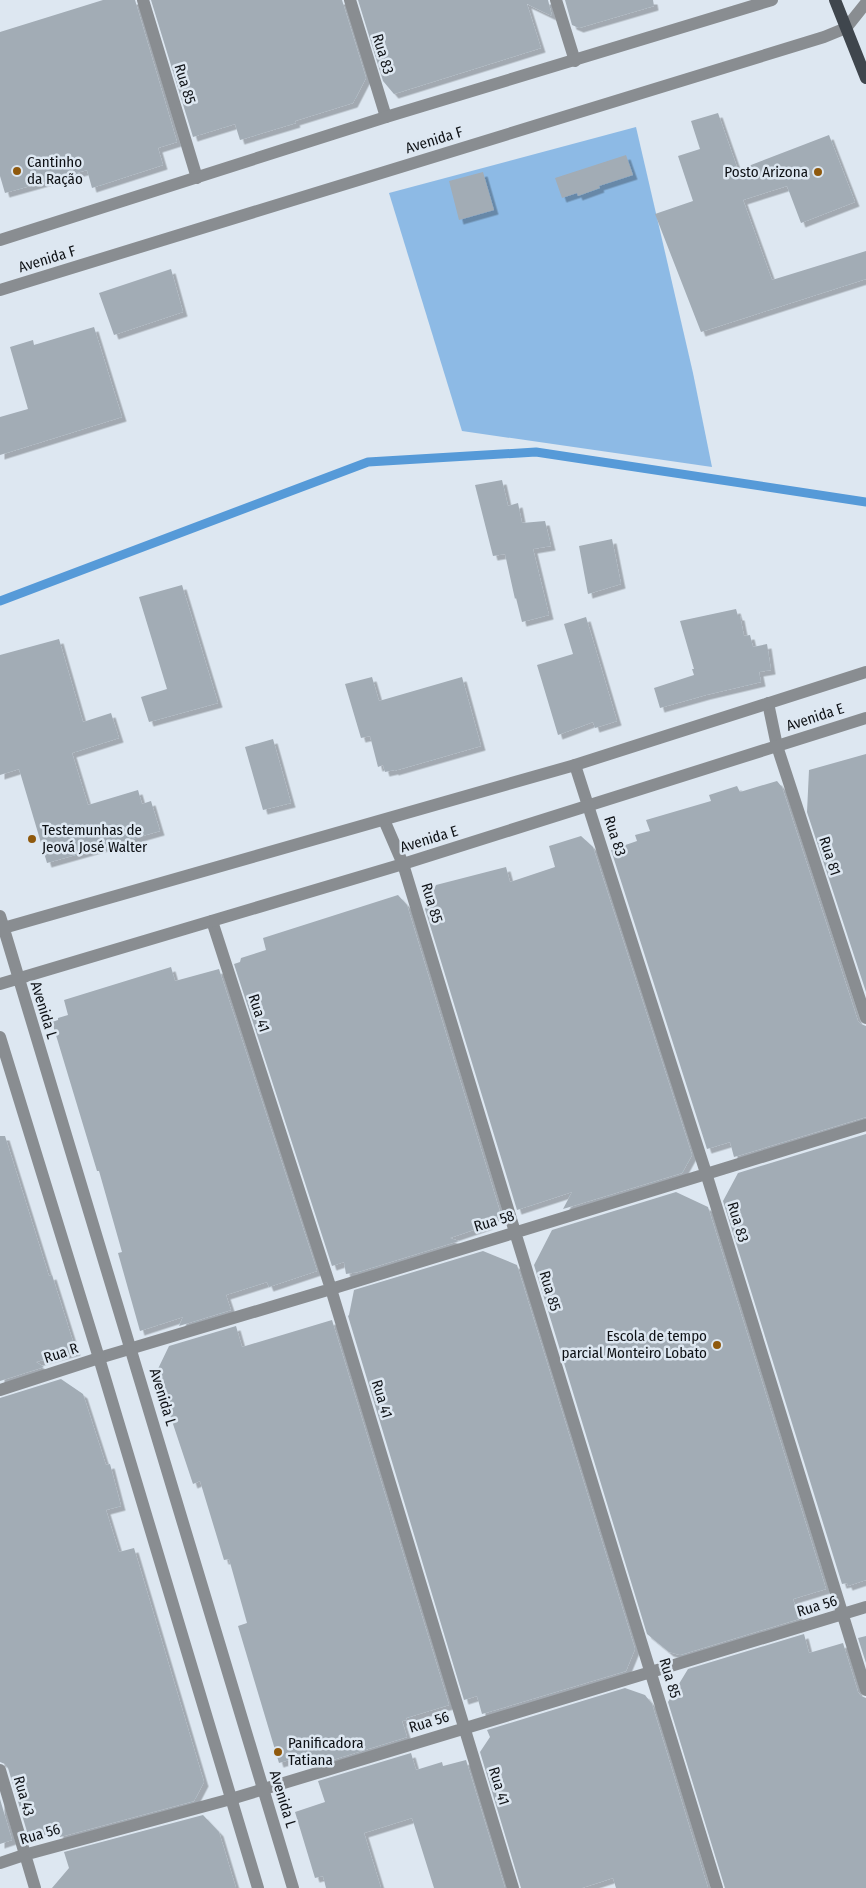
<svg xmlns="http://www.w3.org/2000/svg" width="866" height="1888" font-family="'Fira Sans Condensed',sans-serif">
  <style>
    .green { fill: #8dbae5 }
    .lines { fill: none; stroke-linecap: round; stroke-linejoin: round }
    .stream { stroke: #569ad8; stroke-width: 9 }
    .building { fill: #a2acb5; filter: url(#shadow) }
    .minor { stroke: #898d91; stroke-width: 12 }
    .tertiary { stroke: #898d91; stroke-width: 12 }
    .primary { stroke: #3f464d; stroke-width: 12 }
    .poi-dot { fill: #8f590d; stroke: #dde7f1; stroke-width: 2 }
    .labels { text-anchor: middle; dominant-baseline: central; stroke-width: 5; stroke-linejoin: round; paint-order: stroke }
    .street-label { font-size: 15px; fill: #0e1115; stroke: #dde7f1 }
    .poi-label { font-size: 15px; fill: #0e1115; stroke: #dde7f1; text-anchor: start }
  </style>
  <defs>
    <filter id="shadow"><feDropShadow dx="4.5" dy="4.5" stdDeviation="0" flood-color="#0004"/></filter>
  </defs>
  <rect width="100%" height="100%" fill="#dde7f1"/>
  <path class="green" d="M636,127L693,373L712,467L462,431L389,193Z"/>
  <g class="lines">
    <path class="stream" d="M0,601L368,462L536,452L866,502"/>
  </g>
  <path class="building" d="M103,0H135L177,142L158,148L163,165L92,188L87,170L5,193L0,176V32Z
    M151,0H342L366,78L353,103L295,121L296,123L240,140L235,124L193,137Z
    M358,0H548L552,16L527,4L541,48L394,94L383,81Z
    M565,0H653L654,6L579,28L572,25Z
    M718,113L738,170L829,135L855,202L801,223L787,186L743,200L772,280L866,251V279L701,332L655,214L693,201L678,156L700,149L691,121Z
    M626,155L633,175L599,186L600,188L578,196L577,193L562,198L555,178Z
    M483,172L494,210L459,220L449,181Z
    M171,269L183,312L114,335L99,293Z
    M94,327L122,417L0,455V417L28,409L10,347L33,340L34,345Z
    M502,480L508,506L518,503L522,523L545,521L551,546L533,549L549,615L522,622L516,598L515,599L505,554L493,556L475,485Z
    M612,539L621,584L588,594L579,546Z
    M182,585L218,703L149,722L141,697L167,689L139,597Z
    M736,609L738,616H740L744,636L750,635L753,647L767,644L771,670L759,672L761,682L706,695L660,708L654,688L694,675L692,669H694L680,621Z
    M586,617L617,721L595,728L593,722L558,735L537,665L573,654L564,624Z
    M59,639L83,722L111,713L119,738L72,753L88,805L138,790L142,804L151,801L160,831L47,863L19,769L0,775V655Z
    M372,677L379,701L462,677L481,746L394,771V770L385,772L383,765L378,767L370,736L361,738L345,684Z
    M273,739L291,803L263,810L245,747Z
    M866,754V992L807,812L809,770Z
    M777,781L782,787L858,1021L861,1024L866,1026V1117L734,1157L730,1142L707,1149L611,850L637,841L635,835L650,831L646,820L711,801L709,795L737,786L740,792Z
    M581,836L593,847L692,1155L682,1173L563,1209L572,1192L517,1210L425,909L436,885L506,867L510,882L555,867L549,846Z
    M398,895L407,905L501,1215L486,1219L488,1225L450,1238L459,1241L358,1272L346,1274L344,1262L332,1266L234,964L240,962L241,958L266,950L263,938Z
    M171,967L175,981L219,969L317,1271L269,1287L267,1282L226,1295L231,1310L179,1326L183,1317L140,1331L118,1253L122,1252L99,1171H97L52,1022L58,1020V1018L68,1015L64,1000Z
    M866,1134V1580L848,1586L847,1583L842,1584L723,1201L738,1173Z
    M0,1136H5L49,1276L52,1275L76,1351L36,1362L44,1367L0,1381Z
    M676,1192L708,1207L826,1589L793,1599L799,1619L680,1655L669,1652L647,1634L534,1265L552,1230Z
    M483,1251L517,1265L635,1649L626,1671L482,1714L477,1696L464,1700L348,1316L349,1315L354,1290Z
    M332,1320L449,1705L406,1718L407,1720L402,1721L407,1737L313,1766L309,1754L279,1763L238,1626L247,1623L229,1559L224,1560L200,1481L193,1484L156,1373L169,1346L236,1326L242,1347Z
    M61,1379L83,1394L106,1465L110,1464L121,1506L106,1510L119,1552L134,1548L204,1782L194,1801L60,1837L56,1826L28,1835L8,1768L5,1764L0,1762V1398Z
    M804,1634L809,1653L843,1643L858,1692L861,1696L866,1698V1888H725L668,1702L688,1669Z
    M866,1636V1663L858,1638Z
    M625,1688L645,1695L652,1704L708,1888H616L613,1878L582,1888H521L480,1752L490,1737L487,1730Z
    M411,1753L416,1770L442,1762L443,1766L466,1760L505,1888H434L412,1818L364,1833L381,1888H326L323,1876L315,1878L295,1812L325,1802L318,1781Z
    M0,1799L12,1840L0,1844Z
    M203,1815L219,1832L236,1888H52L69,1868L64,1852Z"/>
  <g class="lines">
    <path class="minor" d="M143,0L197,178
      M350,0L386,117
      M556,0L575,61
      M768,703L777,746L866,1018
      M575,765L706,1173L866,1690
      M384,820L403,864L515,1232L717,1888
      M212,921L331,1289L513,1888
      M0,1390L99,1358L331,1289L866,1125
      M0,1770L35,1888
      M0,1863L24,1855L231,1799L866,1607"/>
    <path class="tertiary" d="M0,240L386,117L772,0
      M0,290L824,37L846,28L866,3
      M0,916L293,1888
      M0,929L575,765L866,672
      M0,984L403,864L866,718
      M0,1037L99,1358L258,1888"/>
    <path class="primary" d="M835,0L866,78"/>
  </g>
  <g class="poi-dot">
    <circle cx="17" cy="171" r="5"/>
    <circle cx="818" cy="172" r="5"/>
    <circle cx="32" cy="839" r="5"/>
    <circle cx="717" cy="1345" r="5"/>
    <circle cx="278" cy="1752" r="5"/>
  </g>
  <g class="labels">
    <g class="street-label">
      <text transform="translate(383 54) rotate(73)">Rua 83</text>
      <text transform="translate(185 84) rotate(73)">Rua 85</text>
      <text transform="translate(434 140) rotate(-17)">Avenida F</text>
      <text transform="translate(47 259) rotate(-17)">Avenida F</text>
      <text transform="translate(815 717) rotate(-18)">Avenida E</text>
      <text transform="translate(615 836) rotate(72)">Rua 83</text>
      <text transform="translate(429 839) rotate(-17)">Avenida E</text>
      <text transform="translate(830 856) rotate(72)">Rua 81</text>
      <text transform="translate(432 903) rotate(73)">Rua 85</text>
      <text transform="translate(44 1010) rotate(73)">Avenida L</text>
      <text transform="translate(259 1013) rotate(72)">Rua 41</text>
      <text transform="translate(494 1221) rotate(-17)">Rua 58</text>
      <text transform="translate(738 1222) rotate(73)">Rua 83</text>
      <text transform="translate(550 1291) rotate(73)">Rua 85</text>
      <text transform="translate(61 1353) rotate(-18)">Rua R</text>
      <text transform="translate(163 1397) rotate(73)">Avenida L</text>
      <text transform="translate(382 1399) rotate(73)">Rua 41</text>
      <text transform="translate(817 1606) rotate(-17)">Rua 56</text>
      <text transform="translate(670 1678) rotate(73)">Rua 85</text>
      <text transform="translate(429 1722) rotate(-17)">Rua 56</text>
      <text transform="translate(499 1786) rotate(73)">Rua 41</text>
      <text transform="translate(24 1796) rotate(74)">Rua 43</text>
      <text transform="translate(283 1799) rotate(73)">Avenida L</text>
      <text transform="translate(40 1834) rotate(-16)">Rua 56</text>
    </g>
    <g class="poi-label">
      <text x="27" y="162">Cantinho<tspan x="27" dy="17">da Ração</tspan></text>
      <text x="808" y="172" text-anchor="end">Posto Arizona</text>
      <text x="42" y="830">Testemunhas de<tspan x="42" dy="17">Jeová José Walter</tspan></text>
      <text x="707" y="1336" text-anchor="end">Escola de tempo<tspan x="707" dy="17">parcial Monteiro Lobato</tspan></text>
      <text x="288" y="1743">Panificadora<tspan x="288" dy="17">Tatiana</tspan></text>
    </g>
  </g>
</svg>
